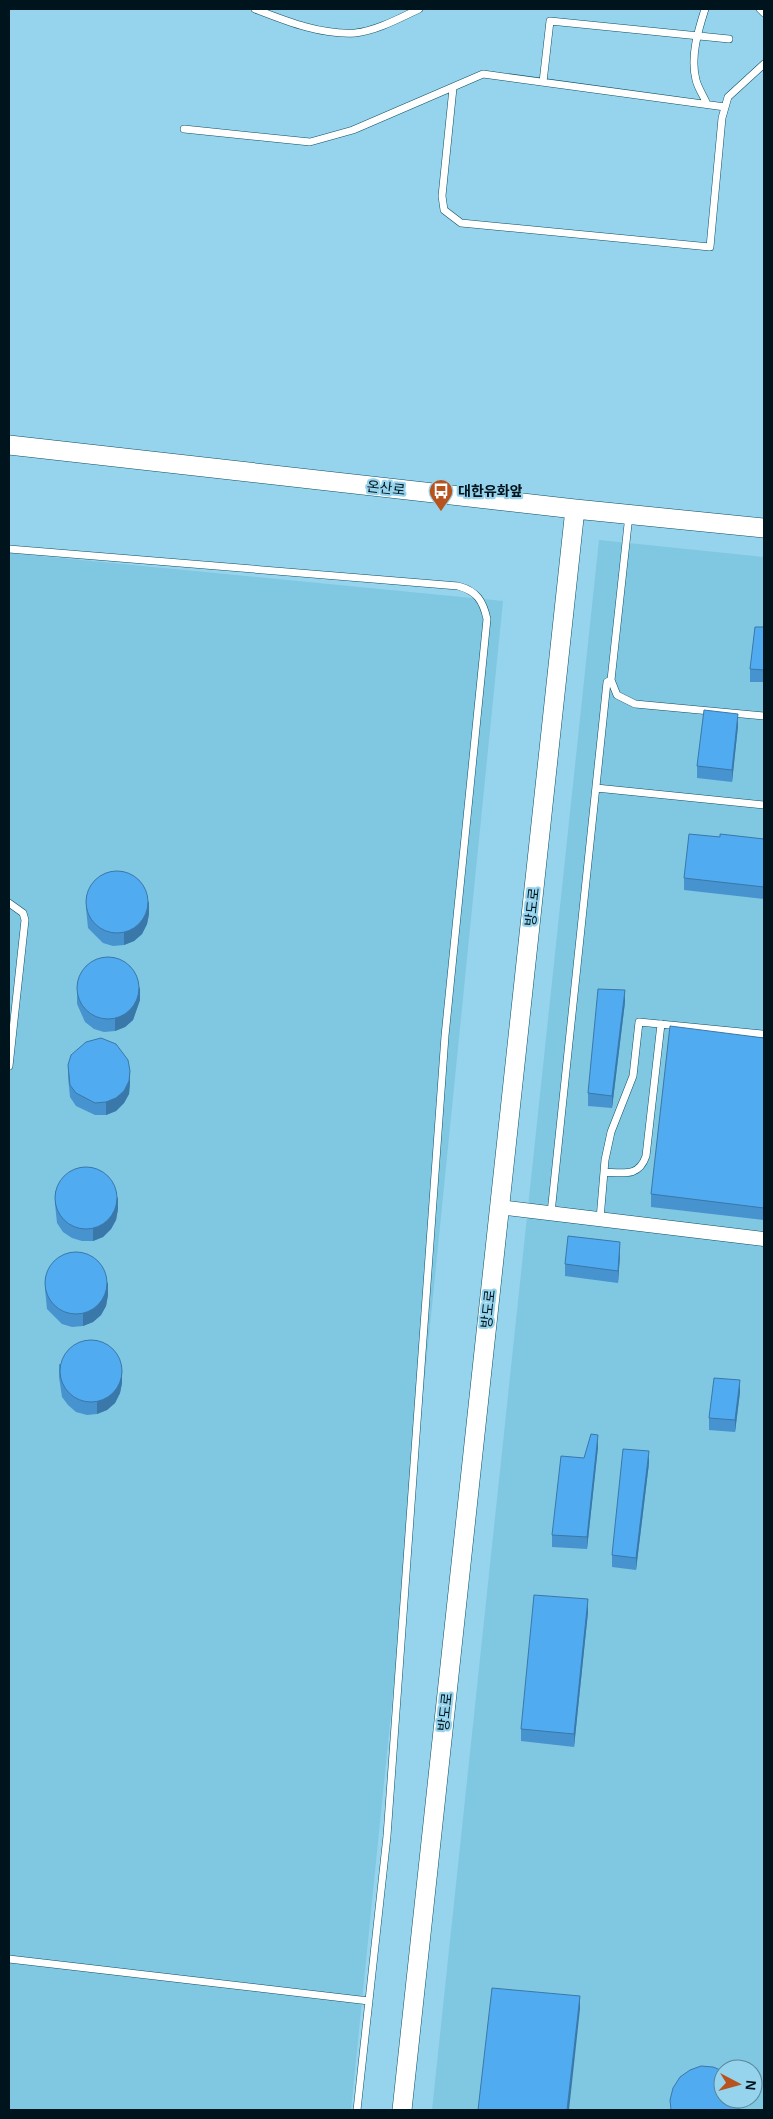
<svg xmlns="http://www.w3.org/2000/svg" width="773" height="2119" font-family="Arial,'Noto Sans KR',sans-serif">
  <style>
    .built { fill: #80c7e2; fill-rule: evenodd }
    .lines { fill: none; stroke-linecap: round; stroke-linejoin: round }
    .lane-casing { stroke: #0c5065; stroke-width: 8 }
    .street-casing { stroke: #0c5065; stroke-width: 15 }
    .secondary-casing { stroke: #0c5065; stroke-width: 20 }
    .lane { stroke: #fff; stroke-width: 7 }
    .street { stroke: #fff; stroke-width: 14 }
    .secondary { stroke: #fff; stroke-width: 19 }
    .wall { fill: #4693cf }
    .shaded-wall { fill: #3978a9 }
    .building { fill: #51abf1; stroke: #3978a9 }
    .labels { text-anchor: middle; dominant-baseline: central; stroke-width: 4.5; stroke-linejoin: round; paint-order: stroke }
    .street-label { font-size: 14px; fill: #00141d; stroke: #96d3ec }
    .poi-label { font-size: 14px; font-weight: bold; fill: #00141d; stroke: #96d3ec; text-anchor: start }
  </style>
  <rect width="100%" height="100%" fill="#96d3ec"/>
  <path class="built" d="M599,540L764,557V2110H432ZM723,2069H753V2099H723Z
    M9,553L503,601L351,2110H9Z"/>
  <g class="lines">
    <g class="lane-casing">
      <path id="lane" d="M255,9C286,21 320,35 355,33C376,31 400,18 419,9
        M705,9C698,31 690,57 696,80C698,88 703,95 706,102
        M760,9L764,13
        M543,82L550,21L729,39
        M453,88L442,196L444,210L461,223L710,247L722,118L728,97L764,64
        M184,129L310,142L353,130L483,74L725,107
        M629,515L611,680L617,695L635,704L764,716
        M9,549L458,586C477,591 483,601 487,619L445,1036L387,1836L357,2110
        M596,788L764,805
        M9,903L23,913L25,920L9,1066
        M604,1172C624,1173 639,1177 646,1156L661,1024
        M551,1213L607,682L611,680
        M600,1219L605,1160L611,1132L633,1076L639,1022L762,1034
        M9,1959L369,2001"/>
    </g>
    <g class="street-casing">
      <path id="street" d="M499,1207L764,1239"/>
    </g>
    <g class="secondary-casing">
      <path id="secondary" d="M9,445L575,509L764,528
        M402,2110L575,509"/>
    </g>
    <use href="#lane" class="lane"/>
    <use href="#street" class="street"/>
    <use href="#secondary" class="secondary"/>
  </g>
  <path class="wall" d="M764,627V682H750V669Z
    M738,726L732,782L697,778V766Z
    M720,837L764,839V899L684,890V878Z
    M86,895L149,914L147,924L142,934L134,941L124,945L113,946L103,943L88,928L86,908Z
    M77,992L140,1000L133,1020L125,1027L115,1031L104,1032L94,1029L85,1022L77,1004Z
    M625,1002L612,1108L588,1106V1093Z
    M764,1038V1220L651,1207V1194Z
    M68,1065L130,1083L129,1094L124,1103L116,1111L106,1115H95L76,1106L70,1097L68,1077Z
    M55,1191L118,1209L116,1220L111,1229L103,1237L93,1241H82L72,1238L63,1232L57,1223L55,1204Z
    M620,1255L618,1283L565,1276V1264Z
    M45,1277L108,1295L106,1306L101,1315L93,1322L83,1326L72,1327L62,1324L47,1309L45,1289Z
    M59,1364L122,1383L120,1393L115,1403L107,1410L97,1414L87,1415L76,1412L68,1405L62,1397L59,1377Z
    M740,1392L735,1432L709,1430V1418Z
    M598,1447L587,1549L552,1547V1535L584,1458Z
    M649,1463L636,1570L612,1567V1555Z
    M588,1612L574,1747L521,1741V1729Z"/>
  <path class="shaded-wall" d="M738,714V726L732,782V770Z
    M149,901V914L147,924L142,934L134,941L124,945V933Z
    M140,987V1000L133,1020L125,1027L115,1031V1019Z
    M625,990V1002L612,1108V1096Z
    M130,1071V1083L129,1094L124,1103L116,1111L106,1115V1102Z
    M118,1197V1209L116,1220L111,1229L103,1237L93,1241V1228Z
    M620,1242V1255L618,1283V1271Z
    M108,1282V1295L106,1306L101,1315L93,1322L83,1326V1314Z
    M122,1370V1383L120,1393L115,1403L107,1410L97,1414V1402Z
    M740,1380V1392L735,1432V1420Z
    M598,1435V1447L587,1549V1537Z
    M649,1451V1463L636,1570V1558Z
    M588,1599V1612L574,1747V1734Z
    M580,1996V2009L569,2110H567Z"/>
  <path class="building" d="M755,627H764V670L750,669Z
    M704,710L738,714L732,770L697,766Z
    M689,834L720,837V834L764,839V887L684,878Z
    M86 902a31 31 0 1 1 62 0a31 31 0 1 1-62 0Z
    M77 988a31 31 0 1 1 62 0a31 31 0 1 1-62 0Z
    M598,989L625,990L612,1096L588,1093Z
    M670,1026L764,1038V1208L651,1194Z
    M101,1038L116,1044L128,1060L130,1071L129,1081L124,1091L116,1098L106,1102L95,1103L76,1093L70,1085L68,1065L71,1055L86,1042Z
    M55 1198a31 31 0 1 1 62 0a31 31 0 1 1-62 0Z
    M568,1236L620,1242L618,1271L565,1264Z
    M45 1283a31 31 0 1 1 62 0a31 31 0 1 1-62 0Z
    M60 1371a31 31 0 1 1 62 0a31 31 0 1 1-62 0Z
    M714,1378L740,1380L735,1420L709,1418Z
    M591,1434L598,1435L587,1537L552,1535L561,1456L584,1458Z
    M623,1449L649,1451L636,1558L612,1555Z
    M534,1595L588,1599L574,1734L521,1729Z
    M492,1988L580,1996L567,2110H478Z
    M701,2066L713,2067L723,2071V2099H739V2110H671L670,2100L673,2088L680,2077L690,2070Z"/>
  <defs>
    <g id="bus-pin" transform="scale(1.25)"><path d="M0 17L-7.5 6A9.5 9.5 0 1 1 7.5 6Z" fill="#b7531e" stroke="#96d3ec"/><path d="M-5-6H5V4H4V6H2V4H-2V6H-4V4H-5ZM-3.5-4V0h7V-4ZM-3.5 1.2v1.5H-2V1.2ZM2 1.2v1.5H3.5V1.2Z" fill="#fff"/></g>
  </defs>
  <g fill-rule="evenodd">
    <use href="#bus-pin" x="441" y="491"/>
  </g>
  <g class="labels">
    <g class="street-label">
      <text transform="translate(386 488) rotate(6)">온산로</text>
      <text transform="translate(532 907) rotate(-84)">방도로</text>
      <text transform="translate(488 1309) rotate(-84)">방도로</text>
      <text transform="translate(445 1712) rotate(-84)">방도로</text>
    </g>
    <g class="poi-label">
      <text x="458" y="491">대한유화앞</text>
    </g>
  </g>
  <rect width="773" height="2119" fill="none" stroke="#00141d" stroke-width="20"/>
  <g transform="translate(738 2084) rotate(96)"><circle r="24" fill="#96d3ec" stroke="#5a8799"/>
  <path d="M0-4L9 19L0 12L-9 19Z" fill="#b7531e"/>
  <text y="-8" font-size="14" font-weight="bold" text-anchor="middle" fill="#00141d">N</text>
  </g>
</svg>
